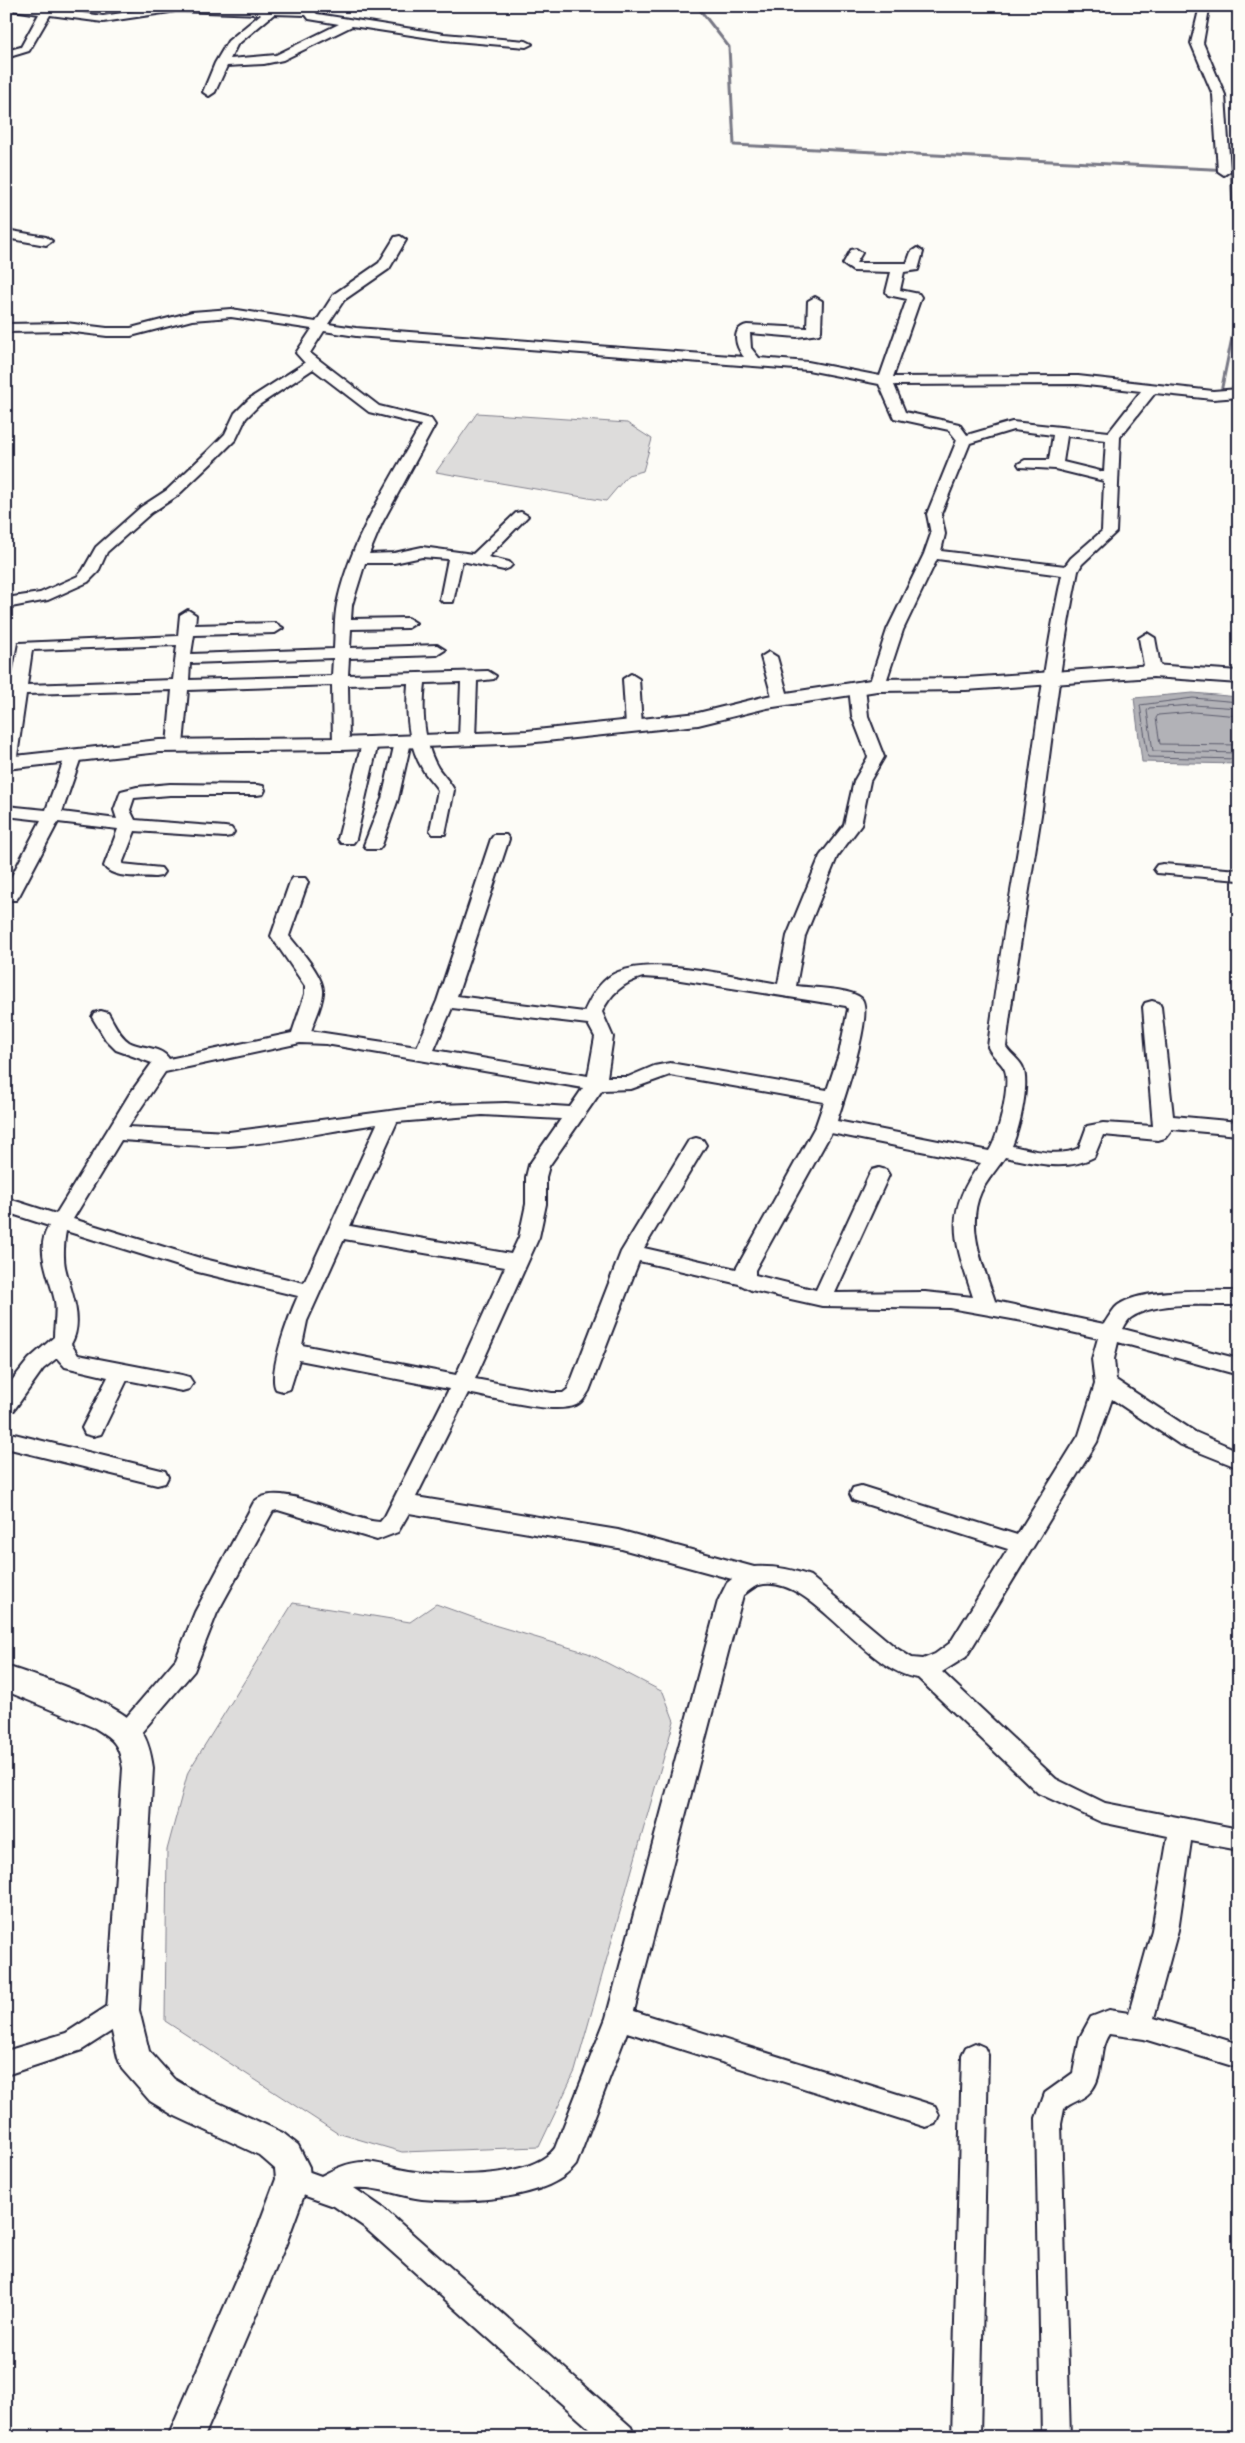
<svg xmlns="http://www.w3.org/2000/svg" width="1245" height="2443" font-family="'Patrick Hand',sans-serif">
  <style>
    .green { fill: #dddcdb; stroke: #807f8b }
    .water { fill: #b2b2b7; stroke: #787885 }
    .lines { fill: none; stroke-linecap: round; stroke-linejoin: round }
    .shore { stroke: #5c5c6d; stroke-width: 1 }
    .stream { stroke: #787885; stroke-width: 3 }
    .minor-casing { stroke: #22223b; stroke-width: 4 }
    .tertiary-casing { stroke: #22223b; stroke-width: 4 }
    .minor { fill: #fdfcf7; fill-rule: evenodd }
    .tertiary { fill: #fdfcf7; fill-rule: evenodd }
  </style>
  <rect width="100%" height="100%" fill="#fdfcf7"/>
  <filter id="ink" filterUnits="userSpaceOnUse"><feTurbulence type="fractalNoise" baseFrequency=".02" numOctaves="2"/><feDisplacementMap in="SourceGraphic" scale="10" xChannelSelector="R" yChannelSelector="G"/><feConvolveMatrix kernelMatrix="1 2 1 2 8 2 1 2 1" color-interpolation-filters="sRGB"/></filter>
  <g filter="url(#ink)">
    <path class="green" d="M477,413L627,423L652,439L643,471L628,475L606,501L436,472Z
      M293,1603L410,1622L436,1604L494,1625L588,1653L663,1692L674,1721L575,2071L539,2147L402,2152L337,2133L165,2021L167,1850L188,1772Z"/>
    <path class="water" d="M1193,693L1239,697V764L1142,762L1134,698Z"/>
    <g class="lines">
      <path class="shore" d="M1239,702L1193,698L1140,705L1148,757L1239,759
        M1239,708L1193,705L1149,708L1147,711L1153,751L1239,753
        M1239,716L1193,712L1158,715L1156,718L1160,744L1239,745"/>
      <path class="stream" d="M697,6L729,47L734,145L1231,170L1238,308L1221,392L1224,393"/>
      <g class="minor-casing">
        <path id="minor" d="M6,6H33L103,16L166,6L301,9L321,6L315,12L317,14L444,34L526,41L532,44L526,47L444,40L352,26L283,60L264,64L227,66L215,92L209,96L203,92L215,63L228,41L261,14L177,11L103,22L50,15L29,51L6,58V51L21,47L39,14L7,9ZM274,14L306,15L309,19L339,24L276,55L230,59L237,45Z
          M1200,6H1212L1209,9L1203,43L1225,95L1230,171L1224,175L1218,171L1213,95L1191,43Z
          M6,230L46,237L52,241L46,245L6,238Z
          M400,236L406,240L389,269L344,300L328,324L356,328L744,357C736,347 730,329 747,325L807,328L808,301L815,297L822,301L821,331L819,334L797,337L750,333L751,348L759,358L808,362L880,376L907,299L888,295L886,292L891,272L853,271L843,264L851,250L856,249L862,253L856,263H907L911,252L917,248L923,252L918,270L904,272L900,290L919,294L921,297L893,377L1078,376L1213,391L1239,389V397L1213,399L1155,393L1120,437L1116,532L1082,564L1078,571C1061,652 1053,733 1041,815C1029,892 1015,969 1006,1047C1011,1055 1020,1060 1023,1068C1030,1084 1019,1130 1012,1146C1032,1150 1060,1158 1079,1148L1087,1126L1103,1123L1153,1126L1143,1007L1145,1003L1152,1001L1159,1003L1161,1007L1173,1116L1239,1122V1135L1172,1129L1165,1138L1158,1140L1103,1135L1094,1157C1066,1172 1035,1163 1005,1157C997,1169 987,1180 981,1192C965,1227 984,1268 995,1301L1104,1324C1107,1319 1111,1313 1115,1308C1135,1287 1211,1291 1239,1291V1305C1208,1306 1159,1300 1132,1317C1128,1319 1125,1325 1123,1329L1239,1359V1375L1118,1342L1114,1359L1116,1380L1195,1432L1239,1451V1468L1179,1444L1112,1399L1097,1442L966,1657L942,1672L1056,1779L1105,1803L1239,1829V1850L1191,1841L1178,1930L1154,2018L1239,2044V2068L1144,2039L1109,2034C1097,2051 1105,2076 1090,2092C1083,2100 1071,2102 1064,2109L1061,2124L1070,2437H1042L1036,2118L1045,2093L1073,2073L1080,2037L1091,2017L1109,2010L1129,2013L1152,1930L1168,1836L1101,1822L1038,1793L918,1678C863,1671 810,1571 759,1585C754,1586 748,1592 743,1595L634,2011L926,2103L935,2106L939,2115L935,2124L926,2127L627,2032L576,2165C548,2201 464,2203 422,2199C399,2196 377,2186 354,2188L383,2208L631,2427L635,2437H599L363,2226L334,2206L283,2188L279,2179L283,2170L293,2166L321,2176C334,2169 349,2162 364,2162C379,2162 394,2169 409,2171C446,2177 531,2180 555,2148L606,2018L718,1601L727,1583L732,1579L618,1548L409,1513L398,1532L377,1540L278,1510L273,1511L217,1613L194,1671L134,1741L126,1744L118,1741L114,1734L118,1727L176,1659L195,1612L254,1502C278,1478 349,1521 380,1522L385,1516L449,1389L299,1360L290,1389L283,1391L276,1389C267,1374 290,1313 298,1296L198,1272L66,1231C64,1241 63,1257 65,1267C70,1290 85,1320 71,1344L78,1355L182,1375L189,1377L193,1383L189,1389L182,1391L127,1380L101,1434L93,1436L85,1434L82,1428L108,1377L65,1367L57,1358L43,1369L14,1410L6,1412V1388L29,1359L54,1337C54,1326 57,1312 55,1301C50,1277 34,1249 49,1226L6,1212V1198L56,1214L129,1095L152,1063L116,1050L106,1040L92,1017L94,1013L101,1011L108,1013C114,1023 119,1035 129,1042C142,1049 161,1046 169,1059L292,1033L305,994V986L271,936L290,882L293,878H305L308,882L289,936C299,949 325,977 323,993C322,1006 315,1019 311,1031L417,1047L437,1001L491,839L494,835H506L509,839L457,996L584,1012C591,996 602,978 618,972C656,956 737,977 778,984L787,936L820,856L844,825L854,781L868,757L852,716L849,687L851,684H863L865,687L868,716L884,757L870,781L861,825L837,857L805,936L796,986C811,988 849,988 861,998C875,1011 843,1101 837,1121L989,1151C998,1139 1012,1081 1004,1068C1000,1061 992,1056 988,1047C997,969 1011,892 1024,814C1036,734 1045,654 1062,575L937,559L903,630L885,685L883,688H871L869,685L887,630L924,554L931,534L927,514L957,440L949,430L894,418L879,384L808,370L356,336L324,331L310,353L379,406L431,419L435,425L382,523L369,554L394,553L422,547L473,554L516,513L521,512L528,516L488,557L509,562L512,565L509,568L504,570L462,561L453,602H443L440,599L448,559L422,557L394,563H365L352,605L351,619L408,618L416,623L408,628L351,629L350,648L437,645L445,650L437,655L349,658L348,675L488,671L496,676L494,679L477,681L475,739L473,742H461L459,739L461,682L425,683C422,710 423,743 438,768C443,775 450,782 454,790L445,834H433L430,830L438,790C433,782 426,776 422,768C407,743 406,711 408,683L348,685L349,744L347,747H335L333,744L332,685L188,690L183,745L181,748H169L167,745L172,690L26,694L16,763L14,767L6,768V719L10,695H6V685H11L19,643L178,636L180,615L188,610L196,615L195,625L275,623L283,628L275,633L194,635L191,654L334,649C335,634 334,619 337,604C350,540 390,481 421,425L369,412L313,369L259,405L246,418L236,439L217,458L177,496L151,513L107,552L98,572L88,582L48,600L6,608V598L40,593L78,576L83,570L96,547L141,507L167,490L207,452L225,434L235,413L249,399L305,363L296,353L312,329L231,317L192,320L131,336H107L66,331L6,332V324L66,323L107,328H131L192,312L231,309L316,322L334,294L379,263L395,237ZM1078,384L1141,391L1109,432L1012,422L967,435L959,424L905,412L894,385ZM1013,430L1053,435L1049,460H1025L1018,464L1020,467L1055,469L1104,481L1102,531L1071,558L1065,566L941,551L945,534L941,514L970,443ZM1067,436L1106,440L1104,472L1063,462ZM177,645L173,680L27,685L32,650ZM333,658L332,676L189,680L190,663ZM643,977L674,979L846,1006L848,1009L839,1054L827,1090L670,1063L654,1066L628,1077H607L613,1037L602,1012C610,994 624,982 643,977ZM452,1008L588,1024L595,1037L588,1076L434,1050ZM300,1043L326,1044L583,1088L570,1107L506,1103L436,1105L229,1132L128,1127L165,1072ZM670,1075L824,1102L816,1125L736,1269L644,1248L706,1145L703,1140L696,1138L689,1140L621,1252L568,1389L563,1393H552L475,1379L539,1237L546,1204V1177L549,1166L602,1090L631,1089ZM482,1115L561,1119L529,1165L526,1177V1204L519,1237L511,1254L350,1226L397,1122ZM377,1124L304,1283L200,1258L73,1219L121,1140C157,1142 192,1147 228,1146C278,1143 327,1131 377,1124ZM831,1133L981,1163C942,1213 955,1242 973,1297L925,1292L835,1293L889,1175L886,1170L879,1168L872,1170L869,1175L816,1290L755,1275V1270ZM344,1239L505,1267L456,1375L302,1345L307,1321ZM639,1261L739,1284L751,1290L822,1306L950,1308L1023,1321L1098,1338L1092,1359L1095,1384L1079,1435L1017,1535L861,1486L853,1488L850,1494L853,1500L1008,1549L950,1643L935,1654L923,1659L912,1658L896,1648L810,1576C791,1569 774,1566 754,1567L618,1530L416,1497L468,1393C493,1398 554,1415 576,1405C582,1403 585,1397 589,1391Z
          M1147,633L1155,638L1161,671L1153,676L1145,671L1139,638Z
          M769,652L777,657L789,700L787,703H775L773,700L761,657Z
          M631,674L639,679L642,726L640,729H628L626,726L623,679Z
          M403,737L409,739L411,742L398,799L382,845L379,849H367L364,845L382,799L395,742L397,739Z
          M370,738L376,740L378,743L356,839L353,843H341L338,839L362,743L364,740Z
          M73,752L79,753L81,757L62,812L117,819L114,810L121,791L137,787L170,784L257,785L263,786L265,790L263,794L257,795H170L134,798L130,810L135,820L225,827L231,828L234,832L231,836L225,837L135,831L122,864L161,868L164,872L161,876L155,877C140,876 113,879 104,866L118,829L58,822L19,896L16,900H6V887L41,820L6,816V806L46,810L65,757L67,753Z
          M1163,864L1239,870V880L1157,873L1154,869L1157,865Z
          M6,1432L157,1469L165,1471L168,1477L165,1483L157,1485L6,1448Z
          M123,1998L132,2002L136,2010L132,2018L82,2050L6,2075V2051L66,2033L114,2002Z
          M975,2043L984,2047L988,2055L980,2437H952L962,2055L966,2047Z"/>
      </g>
      <g class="tertiary-casing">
        <path id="tertiary" d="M1153,665L1239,671V683L1153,677L966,690L877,691L767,708L698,725L527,743L341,750L159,752L6,769V757L159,740L341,738L527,731L698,713L767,696L877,679L966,678Z
          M6,1666C39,1677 119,1702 139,1728C148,1739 151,1754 153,1768L139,2010L149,2051L174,2079L197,2093L283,2133L298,2145L309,2167L310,2179L286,2244L204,2437H168L252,2243L276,2179L275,2169L259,2155L173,2115L150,2101L122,2069L118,2058L107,2010L123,1768C119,1745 115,1740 95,1728L6,1691Z"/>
      </g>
      <use href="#minor" class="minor"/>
      <use href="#tertiary" class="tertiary"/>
    </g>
  </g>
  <rect width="1245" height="2443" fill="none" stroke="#fdfcf7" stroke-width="25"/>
  <rect x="12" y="12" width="1220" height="2418" fill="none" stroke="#22223b" stroke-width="2" filter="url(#ink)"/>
</svg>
